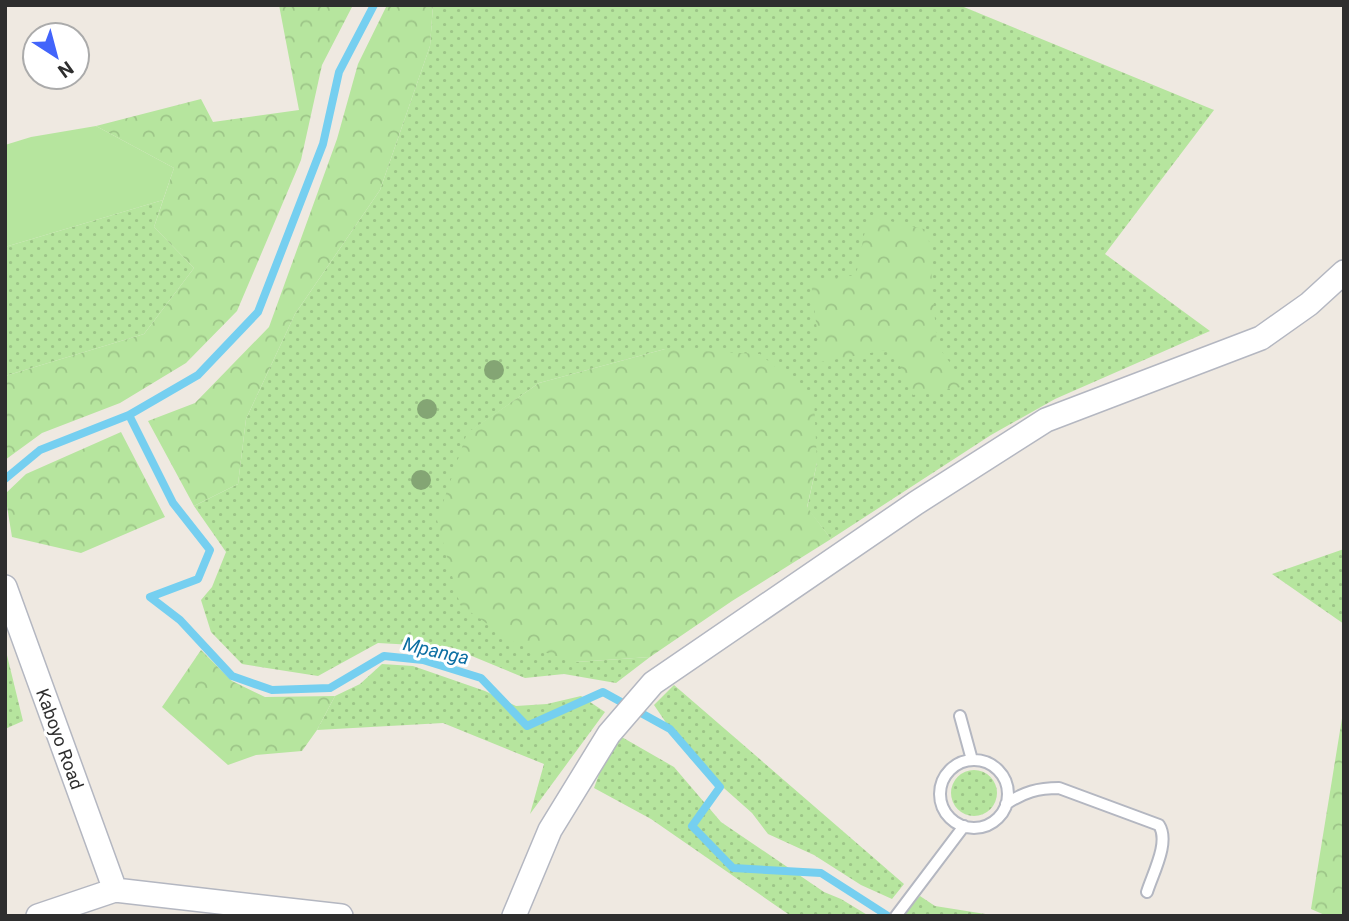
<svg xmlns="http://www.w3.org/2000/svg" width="1349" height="921" font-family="Roboto,sans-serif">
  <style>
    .grass { fill: url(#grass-dots) }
    .forest { fill: url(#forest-crowns) }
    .garden { fill: #b6e59e }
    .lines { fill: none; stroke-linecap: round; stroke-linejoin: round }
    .stream { stroke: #75cff0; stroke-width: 8 }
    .service-casing { stroke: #b4b7c1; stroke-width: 14 }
    .minor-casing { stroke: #b4b7c1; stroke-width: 26 }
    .service { stroke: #fff; stroke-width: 10 }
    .minor { stroke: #fff; stroke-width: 23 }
    .tree { fill: #84a574 }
    .labels { text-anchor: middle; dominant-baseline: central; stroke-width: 6; stroke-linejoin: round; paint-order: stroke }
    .street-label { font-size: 18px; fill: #2e2e2e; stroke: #fff }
    .water-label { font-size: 19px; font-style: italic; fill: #0d6fa3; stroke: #fff }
  </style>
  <defs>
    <pattern id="grass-dots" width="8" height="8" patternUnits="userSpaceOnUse" patternTransform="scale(1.75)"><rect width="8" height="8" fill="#b6e59e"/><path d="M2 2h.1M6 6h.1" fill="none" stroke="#9dc588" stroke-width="1.8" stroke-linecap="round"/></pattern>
    <pattern id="forest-crowns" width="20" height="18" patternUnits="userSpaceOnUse" patternTransform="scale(1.75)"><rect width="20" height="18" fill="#b6e59e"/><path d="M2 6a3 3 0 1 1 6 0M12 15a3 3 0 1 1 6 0" fill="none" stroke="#9dc588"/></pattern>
  </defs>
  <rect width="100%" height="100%" fill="#efe9e1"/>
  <path class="grass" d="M433,5H959L1214,110L1105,254L1210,331L1055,399L991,435L831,539L807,508L817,463L665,349L539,383L468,433L576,662L650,657L616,683L564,674L525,678L450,647L378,643L318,676L242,664L211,632L201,600L212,587L226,552L194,506L238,484L246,419L295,314L380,190L430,46Z
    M163,200L154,227L194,268L144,334L5,376V247Z
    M1344,549V624L1272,574Z
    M5,647L23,721L5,729Z
    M382,664L413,666L485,691L516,706L547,704L581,696L605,712L530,814L544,764L443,723L317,730L335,696L360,684Z
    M674,685L904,884L892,899L861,885L814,855L768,834L752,813L690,758L654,705Z
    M620,736L674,767L721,822L824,892L841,899L869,916H791L651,819L594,788L601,769Z
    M951 793a23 23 0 1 1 46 0a23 23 0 1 1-46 0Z
    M920,896L935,906L998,916H902Z"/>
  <path class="forest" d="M279,5H353L322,65L301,160L237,311L186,363L120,403L42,433L5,460V376L144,334L194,268L154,227L174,168L96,126L201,99L213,122L299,110Z
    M387,5H433L430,46L380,190L295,314L246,419L238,484L194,506L148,421L195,403L269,327L337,139L358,64Z
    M868,216L928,230L937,345L967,386L913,395L892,349L821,362L811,282L856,275Z
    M665,349L760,354L814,399L817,463L807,507L831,539L732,601L650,657L576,662L515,643L460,605L437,520L467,433L539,383Z
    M121,432L165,517L81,553L12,537L5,494L26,474Z
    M201,650L232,681L265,697L335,696L317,730L302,751L256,755L228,765L162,707Z
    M1344,706V916H1327L1311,909Z"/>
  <path class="garden" d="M96,126L174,168L163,200L5,247V145L31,137Z"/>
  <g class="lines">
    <path class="stream" d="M129,415L198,375L258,312L323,144L339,72L374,5
      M5,479L40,450L129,415L173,503L210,550L198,579L150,597L180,620L232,676L272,690L330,688L384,656L423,660L481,678L527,726L603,692L670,729L720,787L692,826L733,868L821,873L888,916"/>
    <g class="service-casing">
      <path id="service" d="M960,716L972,760
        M940 794a34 34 0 1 1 68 0a34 34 0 1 1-68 0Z
        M1006,804C1024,792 1038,788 1059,788L1159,825C1170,842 1153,873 1147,892
        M896,916L964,826"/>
    </g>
    <g class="minor-casing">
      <path id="minor" d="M5,587L115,890
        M38,916L115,890L341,916
        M514,916L550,830L609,734L653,683L916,503L1046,420L1261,338L1309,304L1344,272"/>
    </g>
    <use href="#service" class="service"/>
    <use href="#minor" class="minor"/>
  </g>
  <g class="tree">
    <circle cx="494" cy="370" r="10"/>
    <circle cx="427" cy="409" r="10"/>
    <circle cx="421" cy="480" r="10"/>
  </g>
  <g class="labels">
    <g class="street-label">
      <text transform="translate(60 739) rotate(70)">Kaboyo Road</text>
    </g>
    <g class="water-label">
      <text transform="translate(436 651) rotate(13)">Mpanga</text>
    </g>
  </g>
  <rect width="1349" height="921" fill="none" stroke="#2e2e2e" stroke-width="14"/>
  <g transform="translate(56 56) rotate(144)"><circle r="33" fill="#ffffff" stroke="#ababab" stroke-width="2"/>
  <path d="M0-5L12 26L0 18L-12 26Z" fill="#4264fb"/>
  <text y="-10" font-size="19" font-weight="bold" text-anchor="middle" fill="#2e2e2e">N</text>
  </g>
</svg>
